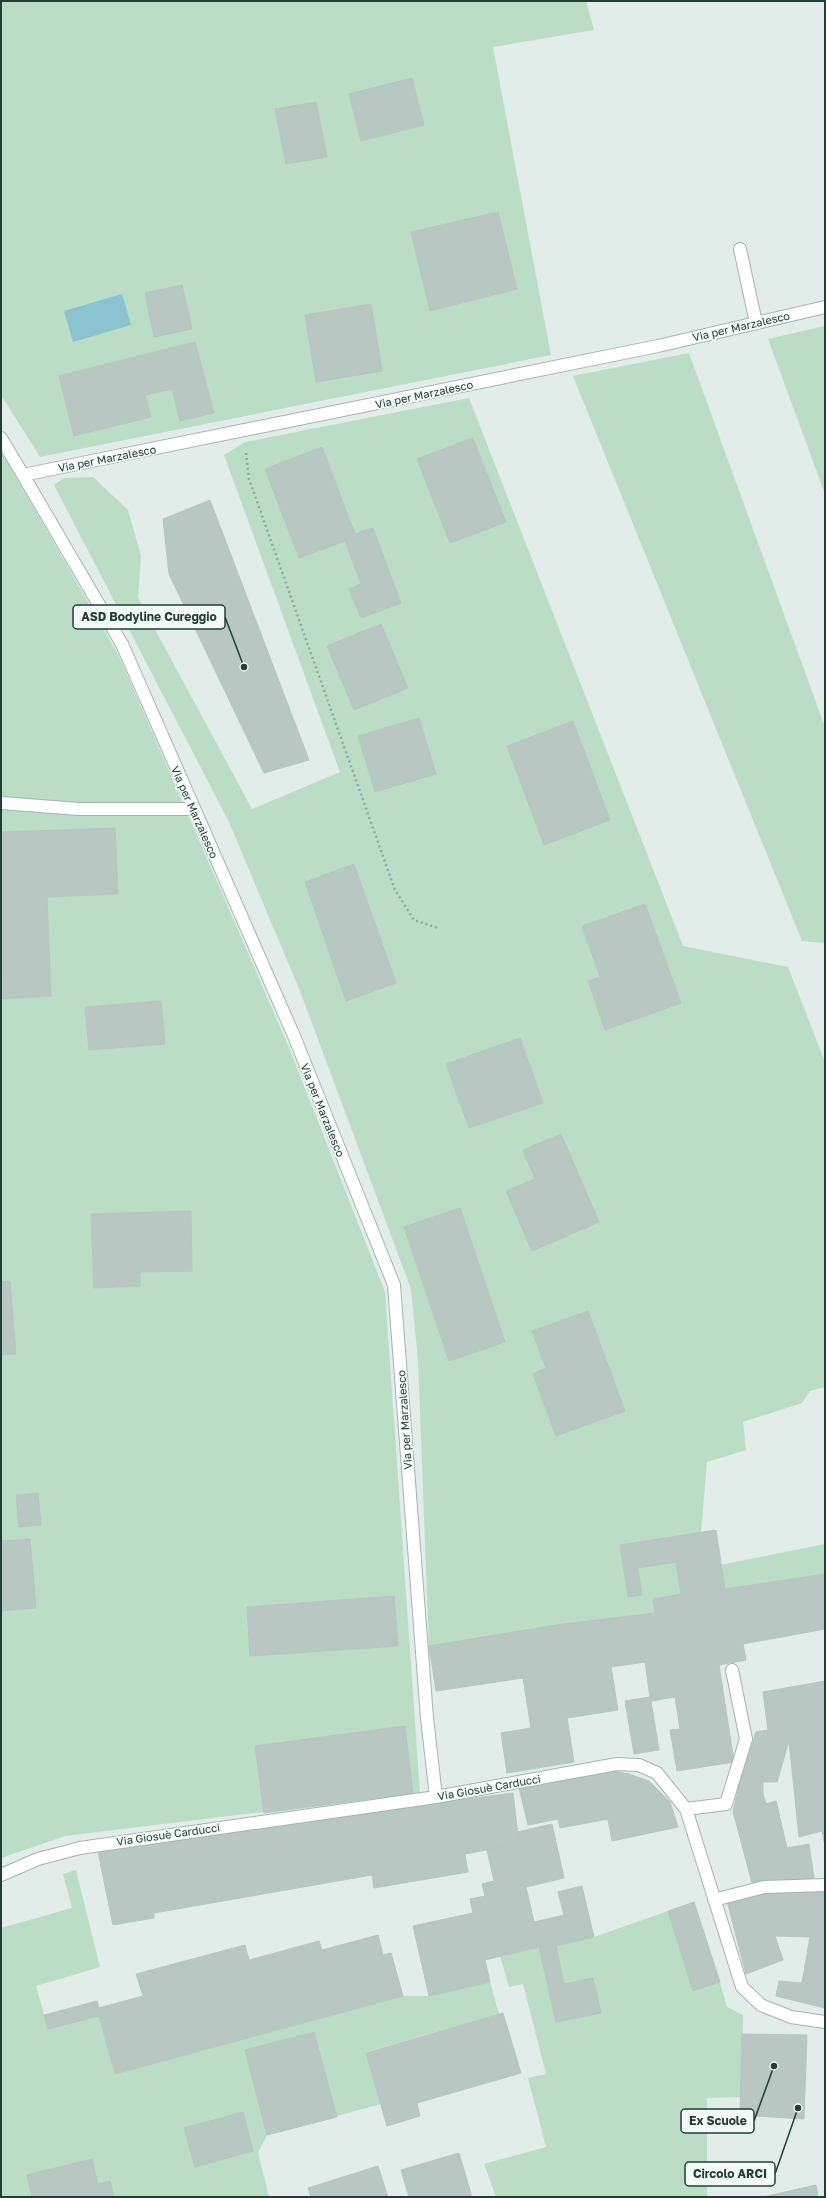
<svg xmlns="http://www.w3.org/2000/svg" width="826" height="2198" font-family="'Golos Text',sans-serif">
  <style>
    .green { fill: #bbddc6 }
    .water { fill: #8bc3d1 }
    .building { fill: #b8c7c2; stroke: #b5c6c0 }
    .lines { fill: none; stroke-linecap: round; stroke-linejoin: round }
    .street-casing { stroke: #a5b4af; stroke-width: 14 }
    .path { stroke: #83b0a4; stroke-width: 2.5; stroke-dasharray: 2 3; stroke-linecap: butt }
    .street { stroke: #fff; stroke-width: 12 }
    .labels { text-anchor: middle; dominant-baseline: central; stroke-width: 3.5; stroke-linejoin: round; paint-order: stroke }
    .street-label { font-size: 11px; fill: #223e37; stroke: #f3f9f6 }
    .leader { fill: none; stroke: #223e37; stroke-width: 1.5 }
    .callout-dot { fill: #223e37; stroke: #f3f9f6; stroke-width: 1.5 }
    .callout { fill: #f3f9f6; stroke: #223e37; stroke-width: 1.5 }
    .callout-label { font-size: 12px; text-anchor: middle; font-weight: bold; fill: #223e37 }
  </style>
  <rect width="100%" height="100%" fill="#e2ece8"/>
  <path class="green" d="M1,1H586L594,30L493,47L551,355L40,457L1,395Z
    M825,326V494L768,339Z
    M689,353L825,727V943L802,941L573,376Z
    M469,398L683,946L788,967L825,1062V1387L810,1391L802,1403L743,1422L746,1450L707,1462L701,1533L620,1545L628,1597L642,1595L638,1568L676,1562L681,1594L653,1599L655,1613L429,1646L418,1360L411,1289L300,991L229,822L54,485L64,478L93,477L128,510L141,556L138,598L252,809L340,772L224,455L245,442Z
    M1,451L119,656L288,1045L385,1292L420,1793L65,1836L1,1858Z
    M825,1544V1574L725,1589L721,1565Z
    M76,1870L100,1967L36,1986L48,2029L99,2016L115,2074L403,1996H429L490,1982L499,2014L366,2052L381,2104L267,2135L258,2153L269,2197H1V1928L72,1908L63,1874Z
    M668,1911L693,1990L720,1982L727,2007L743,2015L742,2097L707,2098V2197H496L484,2164L546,2147L528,2078L546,2074L523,1984L509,1987L500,1956L539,1947L557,2022L600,2013L593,1978L564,1984L556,1946L594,1937Z"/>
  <path class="water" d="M122,294L131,325L73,342L64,311Z"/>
  <path class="building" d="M412,78L424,125L361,141L349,94Z
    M316,102L327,157L286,164L275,109Z
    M498,212L517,289L430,311L411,232Z
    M182,285L192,329L154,337L145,293Z
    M371,304L382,371L316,382L305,315Z
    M195,342L214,413L180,421L172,389L145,395L151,417L74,436L59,376Z
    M473,438L506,522L450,543L417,459Z
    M322,447L355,534L373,528L401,603L361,618L349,589L361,584L345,541L299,558L265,469Z
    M210,500L309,760L264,773L169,574L163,519Z
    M381,624L408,688L354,710L327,646Z
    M419,718L436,774L375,792L358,736Z
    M573,721L610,820L544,845L507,746Z
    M115,828L118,894L47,897L51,996L3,999L1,940V832Z
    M354,864L396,983L346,1001L305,882Z
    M645,904L681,1003L605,1030L588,981L600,977L582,926Z
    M161,1001L165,1044L89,1050L85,1007Z
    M520,1038L543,1103L469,1128L446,1064Z
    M561,1134L599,1222L532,1251L506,1191L535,1179L523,1150Z
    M460,1208L505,1342L449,1361L404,1227Z
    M191,1211L192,1271L140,1272V1286L94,1288L91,1214Z
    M10,1281L16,1354L1,1355V1282Z
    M588,1311L625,1411L556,1436L533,1374L546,1368L532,1331Z
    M38,1493L41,1525L19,1527L16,1495Z
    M716,1530L725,1589L825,1574V1629L743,1644L746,1660L719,1665L734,1762L677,1771L670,1730L680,1729L675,1697L651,1701L659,1750L634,1754L625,1701L650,1697L645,1662L611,1667L618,1710L567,1718L574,1762L507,1773L501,1733L531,1728L523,1678L436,1691L429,1646L556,1625L655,1613L653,1599L681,1594L676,1562L638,1568L642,1595L628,1597L620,1545Z
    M30,1539L36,1608L1,1611V1541Z
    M394,1596L398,1646L250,1656L247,1607Z
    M825,1681V1846L822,1831L799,1837L789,1741L777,1782H763V1794L766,1804L776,1801L787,1848L809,1844L814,1878L752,1883L733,1811L740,1782L756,1732L768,1730L763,1692Z
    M405,1726L413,1793L264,1813L255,1746Z
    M613,1771L629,1774L649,1781L670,1802L678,1827L612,1841L608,1819L560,1828L558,1819L528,1825L519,1788Z
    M513,1793L519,1844L465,1854L468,1872L374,1888L372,1875L154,1913V1918L113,1925L97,1847Z
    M552,1824L564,1878L526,1887L534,1922L564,1915L558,1892L582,1886L594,1937L556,1946L564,1984L593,1978L601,2013L556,2022L539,1947L485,1960L490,1982L429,1996L413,1926L473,1913L470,1899L485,1896L482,1884L494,1881L487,1850L519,1844L517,1832Z
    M825,1891V2008L776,1996L779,1981L802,1983L810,1937L775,1936L783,1960L746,1974L727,1901L758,1892Z
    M694,1902L720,1982L693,1991L668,1911Z
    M378,1935L383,1955L391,1953L403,1996L115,2074L99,2016L48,2029L44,2015L97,2001L99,2008L143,1996L136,1974L245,1945L249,1960L319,1941L322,1950Z
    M503,2013L521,2073L417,2103L420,2116L387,2126L366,2053Z
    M314,2032L337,2117L267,2135L245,2050Z
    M742,2034L807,2035L804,2119L740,2115Z
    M243,2112L253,2151L195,2167L184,2128Z
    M459,2153L472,2197H409L401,2170Z
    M92,2159L98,2184L110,2181L114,2197H32L27,2175Z
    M378,2166L388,2197H311L308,2188Z
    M816,2185L818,2197H763Z"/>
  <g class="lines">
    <g class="street-casing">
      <path id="street" d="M740,249L756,323
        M1,438L23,475L658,346L825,307
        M23,475L122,644L294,1036L394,1285L427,1718L436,1797
        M1,803L79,809H194
        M686,1809L726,1804L746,1739L732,1670
        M1,1875L38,1859L80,1848L436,1797L617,1764L639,1765L657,1773L686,1809L742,1987L761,2005L791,2017L825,2022
        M714,1900L764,1887L825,1885"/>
    </g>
    <path class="path" d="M246,453L249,479L395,890L414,920L438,928"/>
    <use href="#street" class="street"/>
  </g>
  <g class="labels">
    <g class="street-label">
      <text transform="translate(741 326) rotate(-13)">Via per Marzalesco</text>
      <text transform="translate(424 394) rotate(-12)">Via per Marzalesco</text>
      <text transform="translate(107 458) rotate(-11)">Via per Marzalesco</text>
      <text transform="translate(195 812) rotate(66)">Via per Marzalesco</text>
      <text transform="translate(323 1110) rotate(68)">Via per Marzalesco</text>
      <text transform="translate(404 1420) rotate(-94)">Via per Marzalesco</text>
      <text transform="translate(489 1787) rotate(-10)">Via Giosuè Carducci</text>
      <text transform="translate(168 1834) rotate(-8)">Via Giosuè Carducci</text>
    </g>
  </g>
  <path class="leader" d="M244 667L225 617M774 2066L754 2121M798 2108L775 2174"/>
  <g class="callout-dot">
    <circle cx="244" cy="667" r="4"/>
    <circle cx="774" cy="2066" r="4"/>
    <circle cx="798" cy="2108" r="4"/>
  </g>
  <g class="callout">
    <rect x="73" y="605" width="152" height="24" rx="4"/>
    <rect x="681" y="2109" width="73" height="24" rx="4"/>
    <rect x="685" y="2162" width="90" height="24" rx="4"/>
  </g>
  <g class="callout-label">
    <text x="149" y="621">ASD Bodyline Cureggio</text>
    <text x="718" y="2125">Ex Scuole</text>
    <text x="730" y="2178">Circolo ARCI</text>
  </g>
  <rect width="826" height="2198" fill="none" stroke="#223e37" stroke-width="4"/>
</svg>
